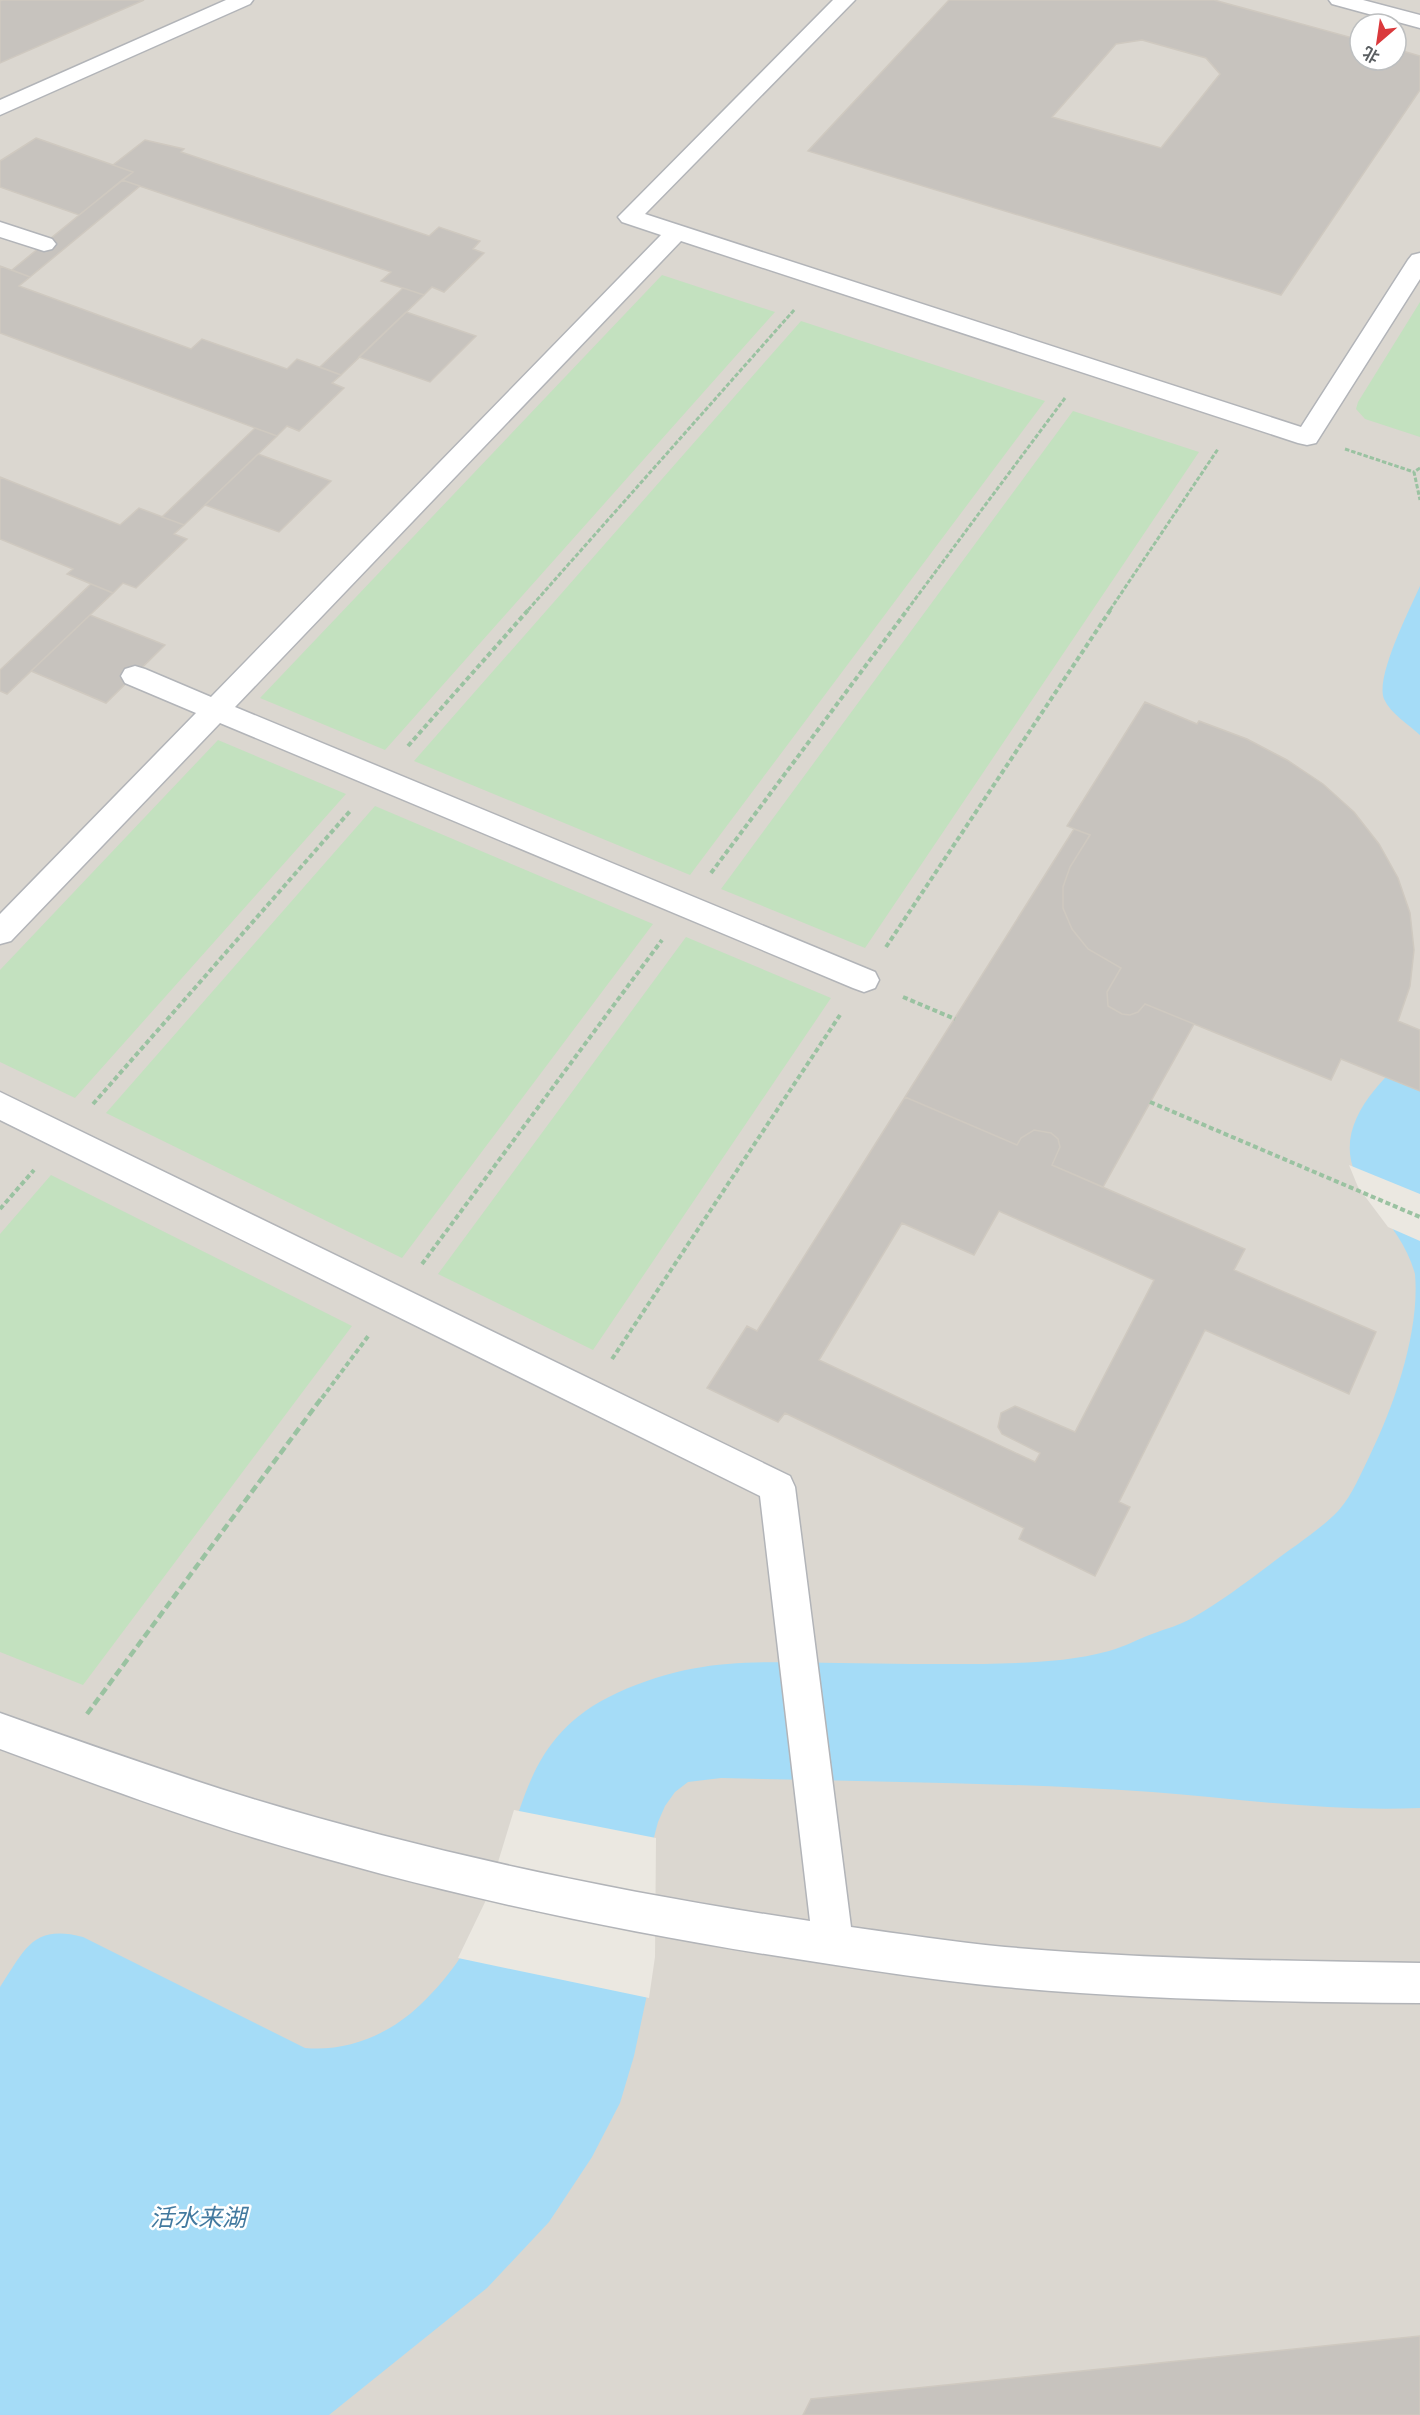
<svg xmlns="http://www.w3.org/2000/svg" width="1420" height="2415" font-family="Raleway,'Noto Sans SC',sans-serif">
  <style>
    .education { fill: #dbd7d0; fill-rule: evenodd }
    .green { fill: #c3e1bf }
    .water { fill: #a5dcf7 }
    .pier { fill: #ebe8e1 }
    .building { fill: #c7c3be; stroke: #cfc9c0; stroke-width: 1.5; fill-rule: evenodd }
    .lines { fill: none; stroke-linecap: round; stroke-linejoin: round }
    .minor-casing { stroke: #b2b4b8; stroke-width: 3 }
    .path-far2 { stroke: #9ac2a1; stroke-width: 3; stroke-dasharray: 4.5 2; stroke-linecap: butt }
    .path-far1 { stroke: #9ac2a1; stroke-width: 4; stroke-dasharray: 5 3; stroke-linecap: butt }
    .path { stroke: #9ac2a1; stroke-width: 4.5; stroke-dasharray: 8 4; stroke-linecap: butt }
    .minor { fill: #fff; fill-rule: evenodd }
    .labels { text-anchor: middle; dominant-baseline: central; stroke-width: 5; stroke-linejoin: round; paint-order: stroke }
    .near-water-label { font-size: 24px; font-style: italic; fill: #42799f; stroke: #fff }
  </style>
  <rect width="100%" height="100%" fill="#ebe8e1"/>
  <path class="education" d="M0,0H1420V2415H0ZM1360,24H1396V60H1360Z"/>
  <path class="green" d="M662,275L775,312L385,750L260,698Z
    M1420,302V437L1365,419L1356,409L1358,402Z
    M801,321L1045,401L690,875L414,761Z
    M1073,411L1199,452L865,948L721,889Z
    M218,740L346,794L75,1098L0,1062V970Z
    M375,806L653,924L402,1258L106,1113Z
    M686,937L831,998L593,1350L438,1274Z
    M51,1175L352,1326L83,1685L0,1652V1234Z"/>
  <path class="water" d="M1420,586V735C1408,724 1391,714 1384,699C1375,677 1410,609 1420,586Z
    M1420,1046V1808C1331,1812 1241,1799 1152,1792C1009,1782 864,1782 721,1778L688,1782L675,1792L665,1806L658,1822L653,1841L648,1990L634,2056L620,2103L592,2157L549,2222L487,2288L329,2415H0V1987C25,1950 32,1924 83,1937L305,2048C348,2052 390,2034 420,2005C453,1974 472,1943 489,1901C524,1816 521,1737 617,1693C696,1657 755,1662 839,1663C887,1664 935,1664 984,1664C1025,1663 1069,1662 1109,1651C1124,1647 1138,1639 1152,1634C1165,1629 1181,1625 1194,1617C1220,1602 1244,1584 1268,1566C1291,1548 1319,1531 1339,1510C1353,1494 1361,1473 1370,1455C1395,1404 1420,1330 1415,1274C1408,1247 1390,1225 1374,1203C1367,1194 1359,1184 1355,1173C1333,1122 1385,1075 1420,1046Z"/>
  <path class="pier" d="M1349,1165L1420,1194V1241L1388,1227L1358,1187Z
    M514,1810L656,1838L655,1957L649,1998L458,1958L487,1898Z"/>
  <path class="building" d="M2,0H144L0,63V1Z
    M949,0H1214L1360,40V60H1396V49L1420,56V90L1281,295L808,151ZM1142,40L1206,58L1220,74L1161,148L1052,117L1116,44Z
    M36,138L113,165L133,172L79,215L0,187V161Z
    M145,140L184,149L181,152L429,236L439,227L480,241L473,249L484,253L444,292L432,287L424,295L381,281L391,272L122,180L133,172L113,165Z
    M122,180L140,186L30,277L12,270Z
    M0,266L30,277L19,286L191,349L202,339L287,369L297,359L341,375L332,383L344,388L299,431L287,426L277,436L0,333Z
    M403,288L424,295L341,375L320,367Z
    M406,312L476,336L430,382L359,357Z
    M255,428L277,436L184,525L162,517Z
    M258,454L331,481L279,532L205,505Z
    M0,477L120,525L139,508L184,525L174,534L187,539L136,588L123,583L113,593L67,574L73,569L0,539Z
    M91,584L113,593L7,694L0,691V670Z
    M90,615L165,645L106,703L31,671Z
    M1145,702L1197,724L1199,721L1247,739L1287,760L1323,784L1354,812L1379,844L1398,878L1410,913L1414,950L1410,986L1398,1021L1420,1030V1091L1341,1059L1331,1080L1145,1004L1138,1012L1130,1015L1122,1014L1108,1006L1107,992L1121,968L1088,949L1072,929L1063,908V887L1070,867L1090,835L1067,826Z
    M1074,829L1090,835L1070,867L1063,887V908L1072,929L1088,949L1121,968L1107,992L1108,1006L1122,1014L1130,1015L1138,1012L1145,1004L1194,1024L1103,1187L1052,1165L1060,1147L1058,1139L1051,1133L1034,1130L1021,1138L1017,1145L905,1097Z
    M905,1097L1017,1145L1021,1138L1034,1130L1051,1133L1058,1139L1060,1147L1052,1165L1245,1249L1234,1270L1376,1332L1349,1394L1205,1330L1119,1502L1130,1507L1095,1576L1019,1539L1024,1528L785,1413L778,1422L707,1388L747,1326L757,1331ZM999,1211L1154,1280L1075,1432L1015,1406L1001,1413L998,1427L1002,1434L1040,1453L1035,1462L819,1360L902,1223L974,1255Z
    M1420,2336V2415H803L811,2399Z"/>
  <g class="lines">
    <g class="minor-casing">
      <path id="minor" d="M226,0H253L250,4L0,115V100Z
        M833,0H855L645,214L1301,427L1408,260L1412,255L1420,253V279L1316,443L1307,445L1298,443L681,241L235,707L875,972L879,980L875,988L864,992L853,988L220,723L11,941L0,944V914L196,713L125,683L121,676L125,669L135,666L145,669L211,697L661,235L622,222L618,217Z
        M1329,0H1363L1420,15V28L1332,4Z
        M0,222L52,239L56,244L52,249L44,251L0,237Z
        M0,1092L790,1476L795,1487L851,1927C902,1934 953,1942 1005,1947C1143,1959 1282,1961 1420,1963V2003C1282,2002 1143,2000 1005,1987C939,1981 874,1971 810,1961C622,1933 436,1893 255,1838C169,1812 84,1780 0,1749V1713C84,1743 168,1773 253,1799C435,1854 622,1893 810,1921L760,1496L0,1120Z"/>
    </g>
    <path class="path-far2" d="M1345,449L1414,472
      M1420,468L1414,472L1420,500
      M528,610L795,309
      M907,610L1065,398
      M1110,610L1218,449"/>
    <path class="path-far1" d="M408,746L529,609
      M711,873L908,609
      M886,947L1111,609
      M903,997L955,1019
      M1150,1102L1420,1217
      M93,1104L351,810
      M0,1209L34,1170
      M422,1264L662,940
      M612,1359L840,1015
      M322,1398L369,1335"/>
    <path class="path" d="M87,1714L323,1396"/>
    <use href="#minor" class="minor"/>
  </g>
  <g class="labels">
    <g class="near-water-label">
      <text x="198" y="2217">活水来湖</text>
    </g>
  </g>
  <g transform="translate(1378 42) rotate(209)"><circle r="28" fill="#ffffff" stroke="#bdbfc0" stroke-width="1.5"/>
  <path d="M0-4.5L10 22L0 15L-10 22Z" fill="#da393c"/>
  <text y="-9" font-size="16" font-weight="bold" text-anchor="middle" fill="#5a5e61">北</text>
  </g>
</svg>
